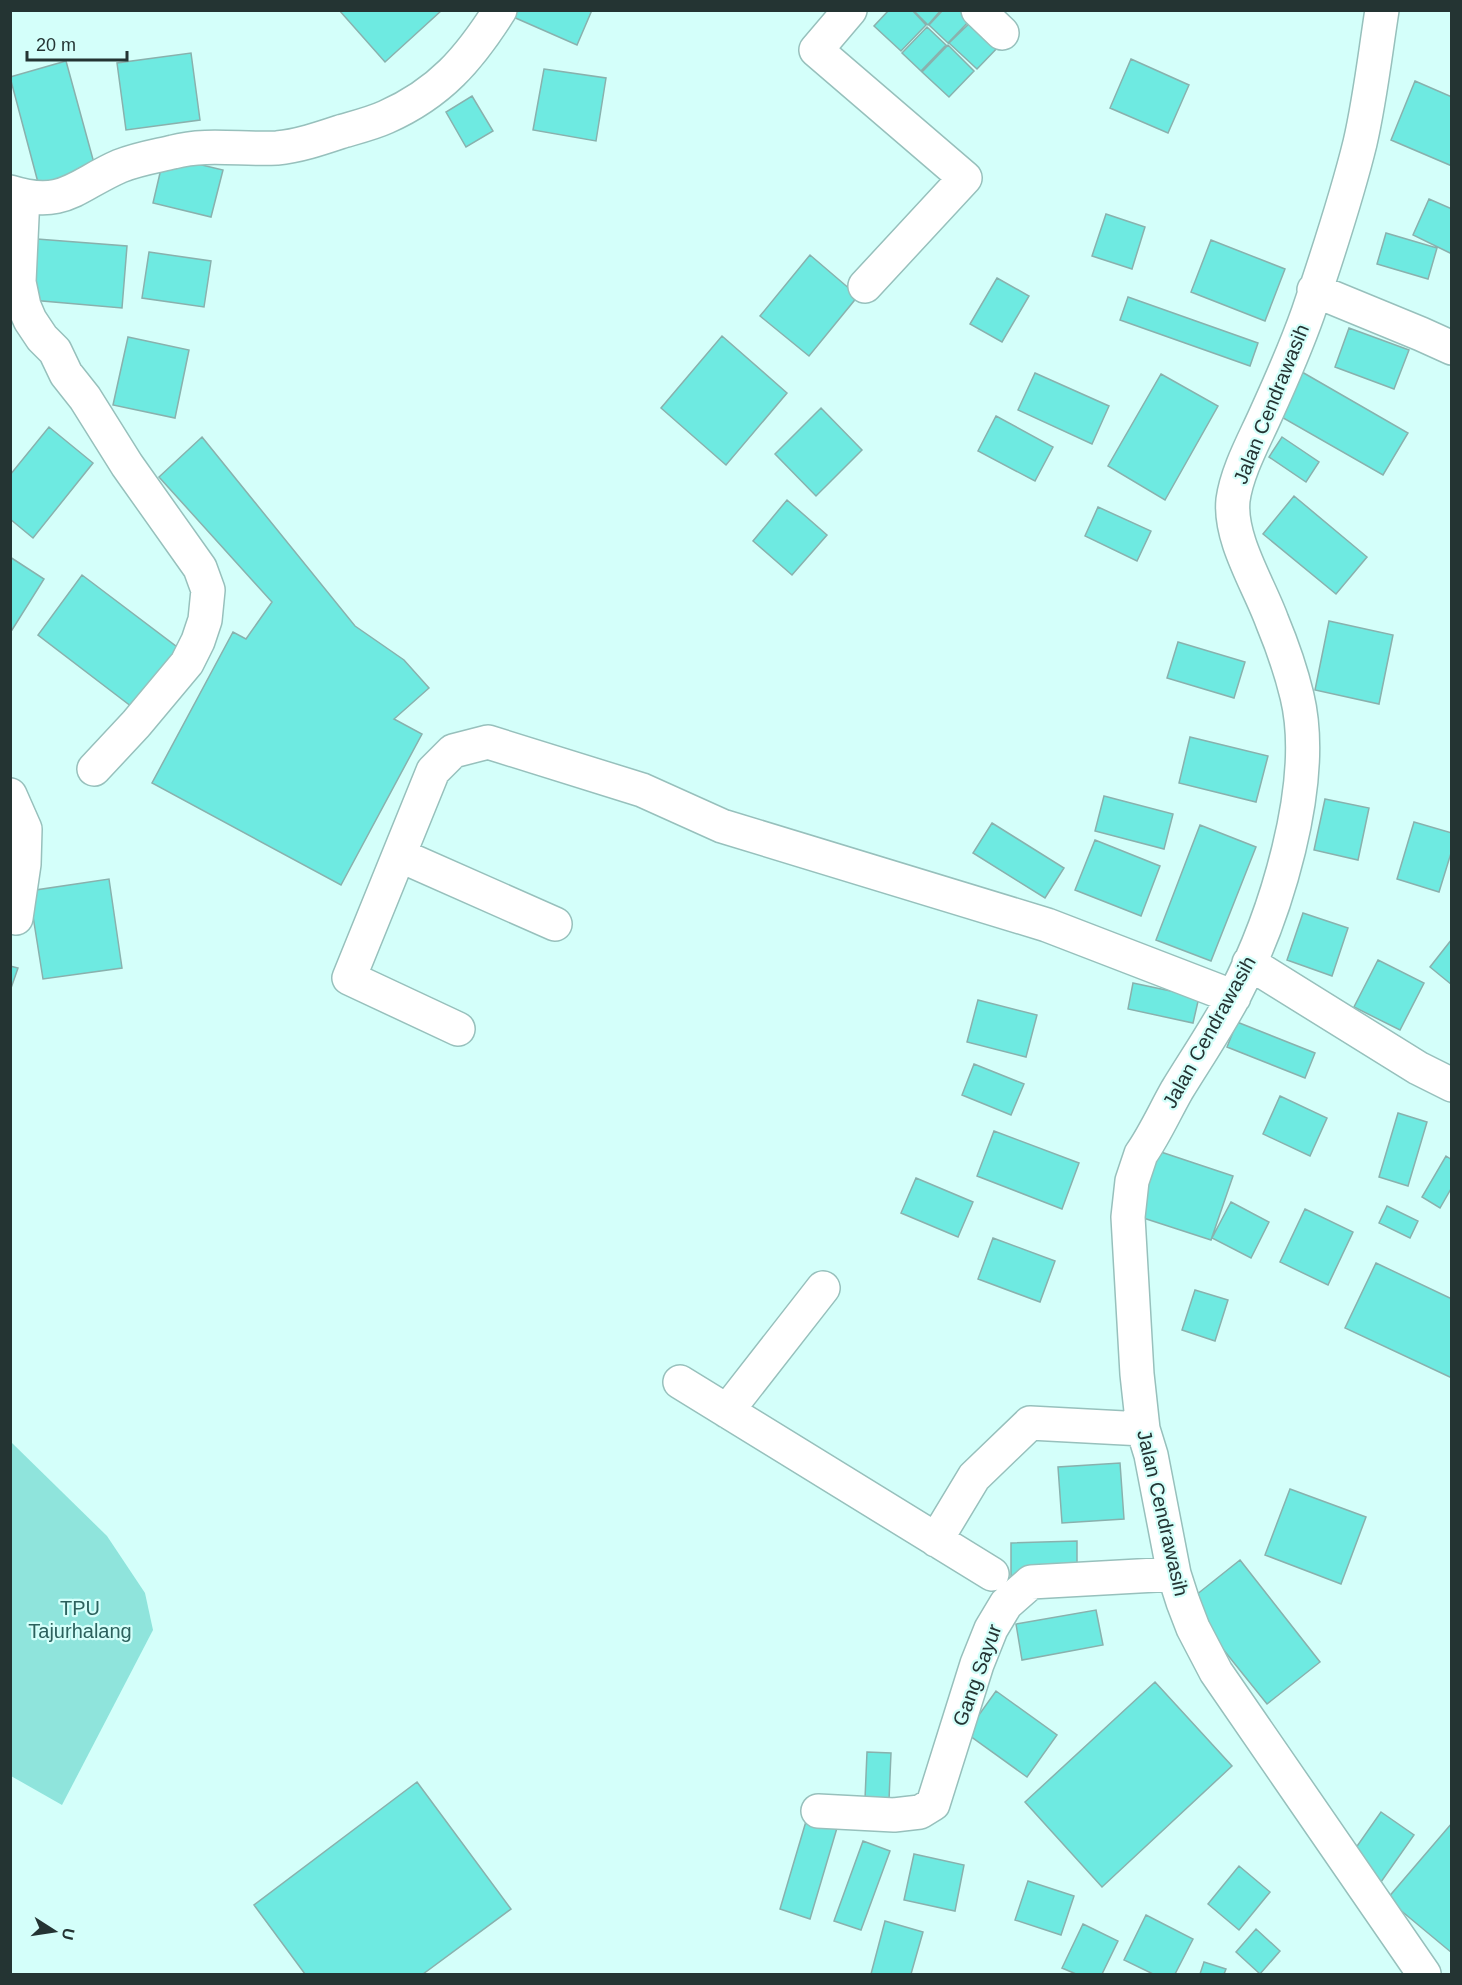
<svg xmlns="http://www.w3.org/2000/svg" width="1462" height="1985" font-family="Helvetica,sans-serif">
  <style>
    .green { fill: #8fe4dc }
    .building { fill: #6eeae1; stroke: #89b1ad; stroke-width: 1.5 }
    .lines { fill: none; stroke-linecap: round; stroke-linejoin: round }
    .minor-casing { stroke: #97c0bc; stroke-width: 36 }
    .minor { stroke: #fff; stroke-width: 33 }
    .labels { text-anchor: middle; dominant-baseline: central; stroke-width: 4.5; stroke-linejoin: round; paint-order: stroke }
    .street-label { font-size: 20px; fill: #243433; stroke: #d4fffa }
    .park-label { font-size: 20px; fill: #2c615d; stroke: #d4fffa }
  </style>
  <rect width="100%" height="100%" fill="#d4fffa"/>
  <path class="green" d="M11,1442L107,1536L145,1593L153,1630L62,1805L11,1776Z"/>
  <path class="building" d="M339,10H442L385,62Z
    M513,10H592L577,45L511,16Z
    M889,10H912L926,25L901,51L874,26Z
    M913,10H941L928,25Z
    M943,10H967L973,17L948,43L929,25Z
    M976,17L1002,43L977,69L949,43Z
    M927,27L946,45L921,71L902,53Z
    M948,45L974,71L949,97L922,72Z
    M191,53L200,120L126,130L117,63Z
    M1131,59L1189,85L1168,133L1110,108Z
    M66,61L97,174L40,190L10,77Z
    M544,69L606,78L596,141L533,130Z
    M1415,81L1452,97V166L1391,140Z
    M472,96L493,131L466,147L446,112Z
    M164,156L223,170L211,217L153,203Z
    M1429,199L1452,209V254L1413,235Z
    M1106,214L1145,227L1132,269L1092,256Z
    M1386,233L1437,248L1428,279L1377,264Z
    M37,239L127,246L122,308L31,300Z
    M1211,240L1285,269L1265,321L1191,292Z
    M149,252L211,261L204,307L142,298Z
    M810,255L858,296L809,356L760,316Z
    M997,278L1029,296L1002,342L970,324Z
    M1128,297L1258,343L1250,366L1120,320Z
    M1349,328L1409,350L1394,389L1335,367Z
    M722,336L787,393L726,465L661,408Z
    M128,337L189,350L175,418L113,405Z
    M1302,372L1408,433L1383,475L1278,415Z
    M1035,373L1109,406L1092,444L1018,410Z
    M1161,374L1218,406L1165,500L1108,466Z
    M821,408L862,450L816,496L775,454Z
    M996,416L1053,447L1035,481L978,451Z
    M49,427L93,463L33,538L10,519V475Z
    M202,437L355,626L404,660L429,688L394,719L422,734L341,885L152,783L233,632L246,639L272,602L159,477Z
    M1282,437L1319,462L1306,482L1269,457Z
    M1294,496L1367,557L1336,594L1263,534Z
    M787,500L827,535L792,575L753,541Z
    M1098,507L1151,531L1137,561L1085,536Z
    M10,557L44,579L12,630L10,629Z
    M82,575L181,650L136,710L38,635Z
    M1329,621L1393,635L1379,704L1315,690Z
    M1178,642L1245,662L1234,698L1167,678Z
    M1190,737L1268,756L1256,802L1179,783Z
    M1104,796L1173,814L1164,849L1095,831Z
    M1325,799L1369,808L1358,860L1314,850Z
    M1414,822L1452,833V850L1439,892L1397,879Z
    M992,823L1064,868L1045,898L973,853Z
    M1200,825L1256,847L1211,961L1156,940Z
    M1095,840L1160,866L1141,916L1075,890Z
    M109,879L122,968L43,979L29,891Z
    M1303,913L1348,928L1332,976L1287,960Z
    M1452,939V985L1430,967Z
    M1378,960L1424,983L1400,1030L1354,1007Z
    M10,966L18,968L10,991Z
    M1133,983L1199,997L1193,1023L1128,1009Z
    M978,1000L1037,1015L1026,1057L967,1042Z
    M1237,1022L1315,1053L1305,1078L1227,1047Z
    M974,1064L1024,1084L1011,1115L962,1095Z
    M1280,1096L1327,1118L1310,1156L1263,1134Z
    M1398,1113L1427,1122L1408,1186L1379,1177Z
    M994,1131L1079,1163L1062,1209L977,1176Z
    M1152,1149L1233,1176L1211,1240L1131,1214Z
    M1446,1156L1452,1160V1187L1440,1208L1422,1197Z
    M916,1178L973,1202L958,1237L901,1213Z
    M1231,1202L1269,1222L1251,1258L1212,1238Z
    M1387,1206L1418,1221L1410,1238L1379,1223Z
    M1305,1209L1353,1232L1328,1285L1280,1262Z
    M993,1238L1055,1261L1040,1302L978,1279Z
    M1376,1263L1452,1299V1378L1345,1328Z
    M1195,1290L1228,1300L1215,1341L1182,1330Z
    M1120,1463L1124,1519L1062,1523L1058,1467Z
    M1290,1489L1366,1517L1341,1584L1265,1555Z
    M1077,1541V1578L1011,1580V1543Z
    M1240,1560L1320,1662L1267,1704L1186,1603Z
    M1096,1610L1103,1645L1022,1660L1016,1624Z
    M1155,1682L1232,1766L1102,1887L1025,1802Z
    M996,1691L1057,1735L1027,1777L966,1733Z
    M867,1752L891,1753L889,1800L865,1799Z
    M417,1782L511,1909L423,1974H305L254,1905Z
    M1381,1812L1414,1835L1381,1882L1348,1859Z
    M807,1818L837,1828L810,1919L780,1909Z
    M1452,1823V1953L1387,1899Z
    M863,1841L890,1851L861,1930L834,1921Z
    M914,1854L964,1865L955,1911L904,1900Z
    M1239,1866L1270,1892L1239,1930L1208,1904Z
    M1028,1881L1074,1896L1061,1935L1015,1920Z
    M1146,1915L1193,1939L1175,1974H1153L1124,1960Z
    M885,1921L923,1932L911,1974H871Z
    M1083,1924L1118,1941L1102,1974H1076L1062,1968Z
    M1256,1929L1280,1951L1260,1974L1236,1952Z
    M1204,1962L1226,1969L1224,1974H1200Z"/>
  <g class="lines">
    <g class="minor-casing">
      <path id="minor" d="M850,10L816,50L965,178L865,286
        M978,10L1002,33
        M1382,10C1375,55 1370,100 1360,143C1346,200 1327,257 1308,313C1296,347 1281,381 1266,414C1254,441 1237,471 1233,500C1229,539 1259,585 1272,621C1282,645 1291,671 1297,696C1318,783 1275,918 1234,996C1217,1028 1196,1059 1177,1090C1165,1111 1155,1134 1141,1154L1132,1181L1128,1217L1137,1374L1143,1429L1151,1455L1174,1574L1183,1602L1193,1628L1216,1672L1424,1974
        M10,192C64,209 76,185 120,166C137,159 156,156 173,152C206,143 243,150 277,148C299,146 322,138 343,131C357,127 373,123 386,117C440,93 469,59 500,10
        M23,196L19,282L24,306L30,320L42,338L55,351L66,374L85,398L127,465L200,568L208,590L205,620L198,641L187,663L136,724L94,769
        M1314,290L1421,334L1452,348
        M10,795L25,829L24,864L16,918
        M399,855L555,924
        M1249,963L1418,1068L1452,1085
        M458,1029L349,978L433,771L453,751L488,742L642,790L722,826L1047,925L1234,997
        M680,1382L992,1574
        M727,1411L823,1288
        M936,1540L974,1477L1030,1423L1143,1429
        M818,1811L894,1815L920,1812L933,1804L977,1664L991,1629L1006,1604L1031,1582L1174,1574"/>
    </g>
    <use href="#minor" class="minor"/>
  </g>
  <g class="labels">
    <g class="street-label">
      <text transform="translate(1271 404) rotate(-68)">Jalan Cendrawasih</text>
      <text transform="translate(1209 1032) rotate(-61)">Jalan Cendrawasih</text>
      <text transform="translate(1163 1513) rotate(77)">Jalan Cendrawasih</text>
      <text transform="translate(977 1675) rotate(-70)">Gang Sayur</text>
    </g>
    <g class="park-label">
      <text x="80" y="1608">TPU<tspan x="80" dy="23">Tajurhalang</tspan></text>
    </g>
  </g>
  <rect width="1462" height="1985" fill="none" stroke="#243433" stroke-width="24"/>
  <g transform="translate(54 1931) rotate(102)" stroke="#d4fffa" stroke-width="4.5" paint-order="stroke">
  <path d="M0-4.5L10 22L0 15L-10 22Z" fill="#243433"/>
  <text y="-9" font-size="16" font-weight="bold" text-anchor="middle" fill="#243433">U</text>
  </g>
  <path d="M27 51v9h100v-9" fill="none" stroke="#243433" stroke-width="3"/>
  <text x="36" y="51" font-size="18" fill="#243433" stroke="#d4fffa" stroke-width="4.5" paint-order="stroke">20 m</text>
</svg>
